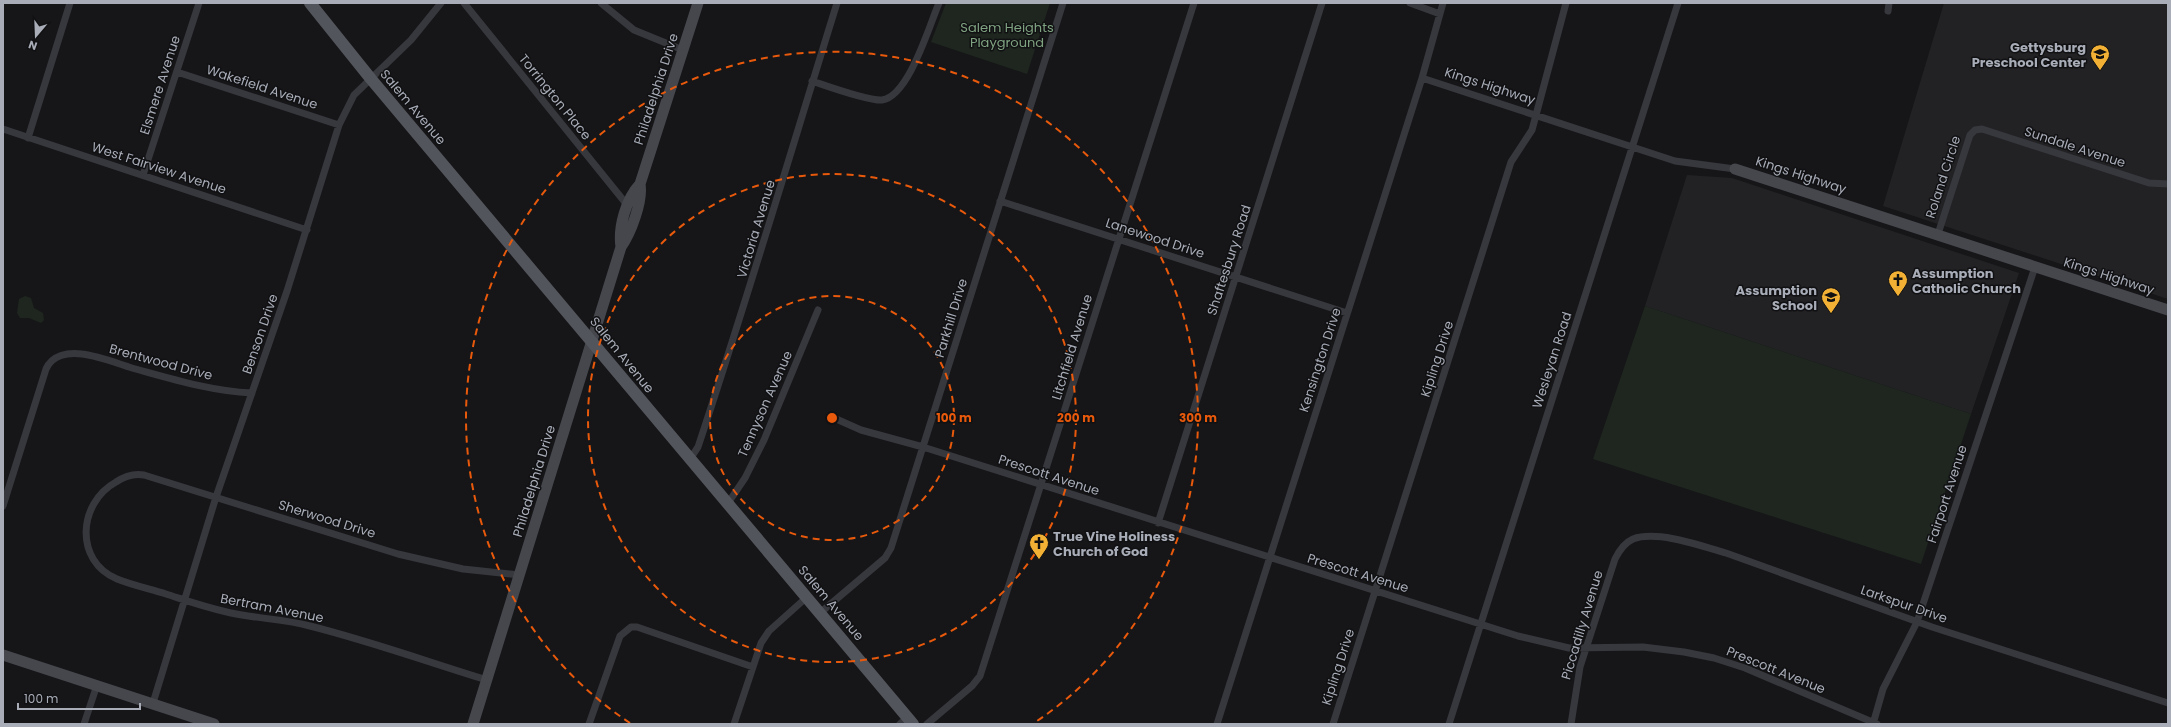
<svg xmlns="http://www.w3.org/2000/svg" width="2171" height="727" font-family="Poppins,sans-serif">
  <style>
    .built { fill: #222225 }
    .green { fill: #1e261f }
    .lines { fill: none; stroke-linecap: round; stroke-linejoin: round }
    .street { stroke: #37383d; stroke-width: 7 }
    .secondary { stroke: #45474d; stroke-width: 11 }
    .primary { stroke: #53555c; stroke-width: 12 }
    .ring { fill: none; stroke: #e8590c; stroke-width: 2; stroke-dasharray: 7 5 }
    .labels { text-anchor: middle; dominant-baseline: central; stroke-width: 3; stroke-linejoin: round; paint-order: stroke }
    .park-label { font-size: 13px; fill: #7fa381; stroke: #111113 }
    .poi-label { font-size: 13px; font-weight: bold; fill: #a8adb8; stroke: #111113; text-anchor: end }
    .street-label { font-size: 13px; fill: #a8adb8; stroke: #111113 }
    .centre { fill: #e8590c; stroke: #111113; stroke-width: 2 }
    .ring-label { font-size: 12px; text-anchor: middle; font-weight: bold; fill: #e8590c; stroke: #111113; stroke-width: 3; stroke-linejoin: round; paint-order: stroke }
  </style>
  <rect width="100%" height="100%" fill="#161618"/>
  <path class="built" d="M1944,3H2168V299L1883,206Z
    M1687,175L1732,178L2019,273L1971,414L1645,306Z"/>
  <path class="green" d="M946,3H1050L1027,74L931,42Z
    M25,296L31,298L34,308L43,313L44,320L41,323L29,318H20L17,313L19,299Z
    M1645,306L1971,414L1921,564L1593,459Z"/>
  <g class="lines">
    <path class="street" d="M464,3L628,206
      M601,3L634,30L683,50
      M1410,3L1440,14
      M1888,11L1889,3
      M177,72L339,125
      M1422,78L1675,161L1735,169
      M812,81C827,86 868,101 882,100C909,96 929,26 939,3
      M3,129L307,230
      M28,138L70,3
      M143,175L199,3
      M1000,201L1347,313
      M1938,234L1970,135L1975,130L1982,129L2149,183L2168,184
      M834,418L861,430L923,447L1518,636L1569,648L1643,647L1684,652L1714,658L1745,668L1877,724
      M690,459L698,447C747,300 791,151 837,3
      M728,503L745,478L764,440L818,310
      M3,506L46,369C52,355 68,352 82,354C99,356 116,363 132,368C172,379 211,391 252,393
      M1158,523L1322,3
      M820,613L885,558L891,548L1063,3
      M487,680C428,662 370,641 310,626C288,620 265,619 242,615C216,611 191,602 166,594C150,589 132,585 117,579C74,561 78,503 116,482C125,476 133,473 144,475L398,554L463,569L520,575
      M153,703L216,497L287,291L339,125L354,95L411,40L441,3
      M84,724L97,685
      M589,724L620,636L631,627H637L753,667
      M734,724L761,643L769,631L807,597
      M900,724L908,717
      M927,724L972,686L980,676L1194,3
      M1217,724L1422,78L1443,3
      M1333,724L1511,162L1532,130L1566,3
      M1449,724L1678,3
      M1571,724L1580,667L1615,559C1619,551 1624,543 1633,539C1657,530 1702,546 1726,553L1932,627L2168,703
      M1873,724L1883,689L1917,622L2035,267"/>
    <path class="secondary" d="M1735,169L2168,310
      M621,247C618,227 626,199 640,184L698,3
      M3,655L214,724
      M473,724L621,247C631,233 643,201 640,184"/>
    <path class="primary" d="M310,3L371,79L913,724"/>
  </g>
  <g class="ring">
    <circle cx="832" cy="418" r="122"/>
    <circle cx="832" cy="418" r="244"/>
    <path d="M630 723A366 366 0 1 1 1034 723"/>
  </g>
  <defs>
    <g id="school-pin" transform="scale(1)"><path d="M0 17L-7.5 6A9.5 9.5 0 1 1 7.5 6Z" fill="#f2b134" stroke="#111113"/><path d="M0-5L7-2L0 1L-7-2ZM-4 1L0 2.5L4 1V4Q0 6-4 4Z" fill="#111"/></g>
    <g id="church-pin" transform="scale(1)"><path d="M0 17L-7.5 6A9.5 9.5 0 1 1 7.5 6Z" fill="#f2b134" stroke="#111113"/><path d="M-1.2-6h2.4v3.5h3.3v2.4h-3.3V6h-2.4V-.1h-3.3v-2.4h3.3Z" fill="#111"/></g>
  </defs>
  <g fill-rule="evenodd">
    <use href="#school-pin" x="2100" y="54"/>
    <use href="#church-pin" x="1898" y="280"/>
    <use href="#school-pin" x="1831" y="297"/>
    <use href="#church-pin" x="1039" y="543"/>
  </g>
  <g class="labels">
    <g class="park-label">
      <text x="1007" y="27">Salem Heights<tspan x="1007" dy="15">Playground</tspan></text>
    </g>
    <g class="poi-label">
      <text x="2086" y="47">Gettysburg<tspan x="2086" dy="15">Preschool Center</tspan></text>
      <text x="1912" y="273" text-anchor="start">Assumption<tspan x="1912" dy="15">Catholic Church</tspan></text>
      <text x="1817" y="290">Assumption<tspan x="1817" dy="15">School</tspan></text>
      <text x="1053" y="536" text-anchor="start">True Vine Holiness<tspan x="1053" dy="15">Church of God</tspan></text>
    </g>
    <g class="street-label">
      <text transform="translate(160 85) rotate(-72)">Elsmere Avenue</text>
      <text transform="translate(1490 86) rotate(18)">Kings Highway</text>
      <text transform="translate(262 87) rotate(18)">Wakefield Avenue</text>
      <text transform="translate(656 89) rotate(-72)">Philadelphia Drive</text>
      <text transform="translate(555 97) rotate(51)">Torrington Place</text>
      <text transform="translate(413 107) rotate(50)">Salem Avenue</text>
      <text transform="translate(2075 147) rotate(18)">Sundale Avenue</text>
      <text transform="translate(159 168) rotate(18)">West Fairview Avenue</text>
      <text transform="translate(1801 175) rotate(18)">Kings Highway</text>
      <text transform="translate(1943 177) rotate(-72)">Roland Circle</text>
      <text transform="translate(756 229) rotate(-73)">Victoria Avenue</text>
      <text transform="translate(1155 238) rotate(18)">Lanewood Drive</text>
      <text transform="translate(1229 260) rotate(-72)">Shaftesbury Road</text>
      <text transform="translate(2109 276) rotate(18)">Kings Highway</text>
      <text transform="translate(951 318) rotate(-73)">Parkhill Drive</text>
      <text transform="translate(260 334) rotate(-71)">Benson Drive</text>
      <text transform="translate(1072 347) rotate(-73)">Litchfield Avenue</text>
      <text transform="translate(622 355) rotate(51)">Salem Avenue</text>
      <text transform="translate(1437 359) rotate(-72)">Kipling Drive</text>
      <text transform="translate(1320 360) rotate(-72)">Kensington Drive</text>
      <text transform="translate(1552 360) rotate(-72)">Wesleyan Road</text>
      <text transform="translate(161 362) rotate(15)">Brentwood Drive</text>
      <text transform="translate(765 404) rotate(-66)">Tennyson Avenue</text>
      <text transform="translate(1049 475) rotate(18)">Prescott Avenue</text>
      <text transform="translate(534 481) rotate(-73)">Philadelphia Drive</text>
      <text transform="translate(1947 494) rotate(-72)">Fairport Avenue</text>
      <text transform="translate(327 519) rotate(17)">Sherwood Drive</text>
      <text transform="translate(1358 573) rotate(17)">Prescott Avenue</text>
      <text transform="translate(831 603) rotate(50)">Salem Avenue</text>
      <text transform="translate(1904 604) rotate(19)">Larkspur Drive</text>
      <text transform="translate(272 608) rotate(11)">Bertram Avenue</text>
      <text transform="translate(1582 625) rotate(-73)">Piccadilly Avenue</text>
      <text transform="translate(1338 667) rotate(-72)">Kipling Drive</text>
      <text transform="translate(1776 670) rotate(22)">Prescott Avenue</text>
    </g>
  </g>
  <circle cx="832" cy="418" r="6" class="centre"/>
  <g class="ring-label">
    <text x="954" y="422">100 m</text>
    <text x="1076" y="422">200 m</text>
    <text x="1198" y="422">300 m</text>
  </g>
  <rect width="2171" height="727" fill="none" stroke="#a8adb8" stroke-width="8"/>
  <g transform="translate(36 36) rotate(199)" stroke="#111113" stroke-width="3" paint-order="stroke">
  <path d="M0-3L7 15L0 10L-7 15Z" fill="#a8adb8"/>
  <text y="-6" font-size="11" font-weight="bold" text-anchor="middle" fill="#a8adb8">N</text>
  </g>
  <path d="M18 703v6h122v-6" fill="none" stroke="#a8adb8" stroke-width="2"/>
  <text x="24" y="703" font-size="12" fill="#a8adb8" stroke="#111113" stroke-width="3" paint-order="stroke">100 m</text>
</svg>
